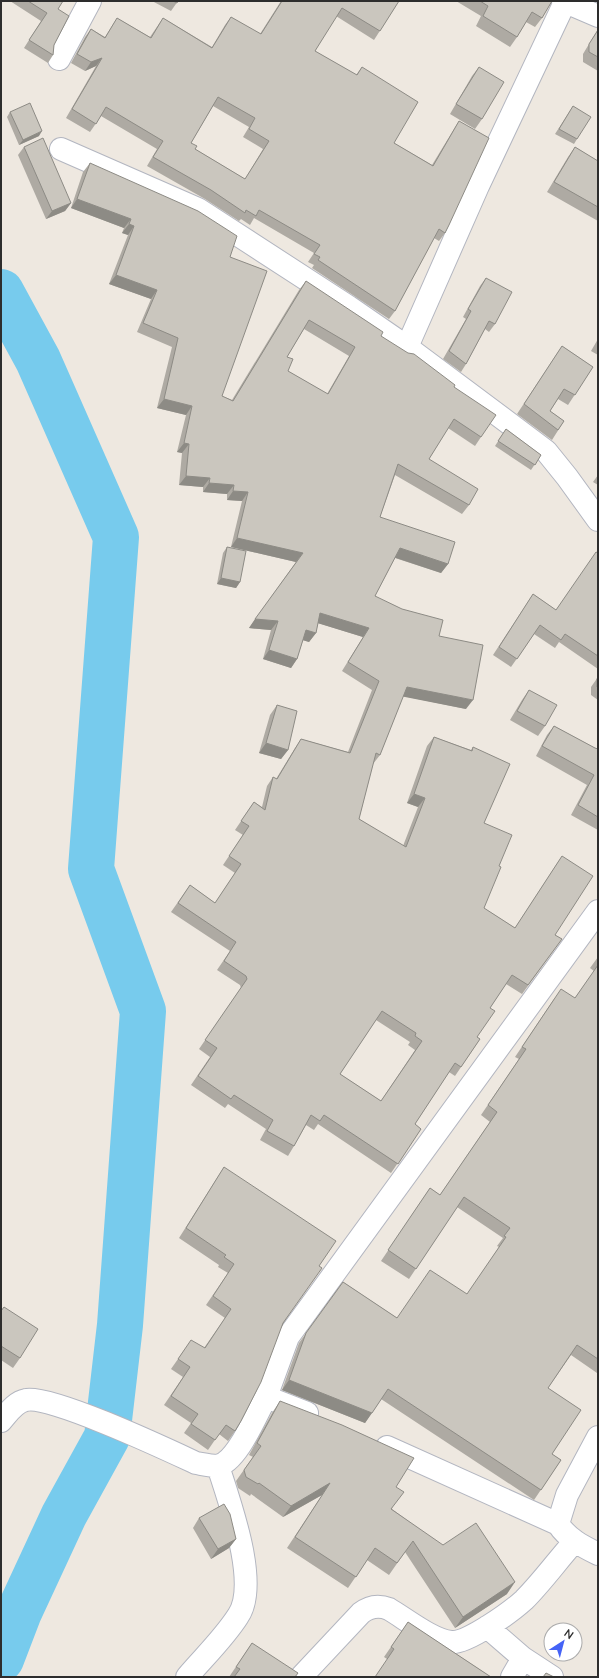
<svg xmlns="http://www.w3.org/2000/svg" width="599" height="1678" font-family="Mulish,sans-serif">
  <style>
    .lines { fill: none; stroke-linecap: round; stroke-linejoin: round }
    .river { stroke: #77cbed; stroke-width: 46 }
    .street-casing { stroke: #b3b6c0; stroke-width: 24 }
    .street { stroke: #fff; stroke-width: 22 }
    .wall { fill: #aeaaa3; fill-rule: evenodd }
    .shaded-wall { fill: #8d8b85 }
    .building { fill: #cac6be; stroke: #8d8b85; fill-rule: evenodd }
  </style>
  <rect width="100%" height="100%" fill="#eee8e0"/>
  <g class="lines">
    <path class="river" d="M1,292L38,360L116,537L91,869L143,1011L120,1325L107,1437L64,1515L19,1612L1,1659"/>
    <g class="street-casing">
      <path id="street" d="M563,1L598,16
        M565,2L478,186L407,347L546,451L567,477L598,520
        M59,59L90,1
        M61,149L198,209L349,307L407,347
        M266,1397L288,1337L598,911
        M1,1421C8,1413 15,1402 26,1400C49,1394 168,1450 196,1463C202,1464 211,1466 217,1466C237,1463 257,1413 266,1397L307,1413
        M598,1437L567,1495L558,1524C568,1539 582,1546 598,1554
        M387,1447L558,1524
        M487,1627L523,1658L512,1677
        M523,1658L552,1677
        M187,1677C204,1657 224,1638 238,1616C260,1584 229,1501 218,1466
        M301,1677L361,1613C370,1606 379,1605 389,1609C406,1619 432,1640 451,1642C467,1644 512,1611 524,1600C542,1582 557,1561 574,1542"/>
    </g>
    <use href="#street" class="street"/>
  </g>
  <path class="wall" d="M10,1H63L58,9L54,45L53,55L48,63L24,48L41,21Z
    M152,1H178L171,11Z
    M281,1H399L374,40L336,16L315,51L356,75L362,67L394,143L432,165L454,129L459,121L445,233L439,241L434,238L395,311L389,319L312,268L314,265L308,262L314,253L254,218L250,225L241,219L239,221L205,199L147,166L157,149L101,116L90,132L66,118L96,66L85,71L71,63L85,37L91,29L105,37L117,18L150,37L163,18L212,47L225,25L231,17L260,34ZM213,106L249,127L243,137L263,149L245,179L195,149L191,143Z
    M456,1H552L542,18L535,27L526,22L517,37L510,47L476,26L481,16Z
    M598,29V71L583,62V54Z
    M479,67L482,119L475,129L450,114L472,76Z
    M573,106L577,139L574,144L555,134Z
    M10,112L39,136L19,145L7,117Z
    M24,147L71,203L65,211L46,219L18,155Z
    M575,147L598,161V221L547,192L568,157Z
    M90,163L230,257L222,396L232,400L299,290L306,281L381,336L454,387L481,437L475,446L448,428L429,459L469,505L462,514L395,475L380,517L448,564L441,573L395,558L375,596L439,636L466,709L403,696L380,755L373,764L359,819L403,846L418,807L407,803L427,746L434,737L471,750L473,747L484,823L499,866L484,908L515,928L562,856L555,935L562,939L522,994L506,984L490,1008L477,1037L480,1039L455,1076L449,1072L415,1124L421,1129L391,1173L318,1124L314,1130L306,1125L294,1146L288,1156L260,1140L266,1129L228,1104L225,1108L191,1085L210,1057L199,1049L241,988L240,985L217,970L230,951L171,912L190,885L215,903L235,873L223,865L243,835L235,830L254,802L262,807L267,786L273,777L276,779L295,748L301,739L348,752L372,690L342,671L363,637L318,623L316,633L309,642L303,640L297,659L291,668L263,659L271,630L249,628L296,562L231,547L242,501L227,500V494L203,492V487L179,485L182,453L177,452L186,415L157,408L172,347L137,332L151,299L109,284L128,235L122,233L124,228L71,208L83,172ZM304,329L349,356L327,394L288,371L287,357ZM376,1020L410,1042L408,1045L415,1050L381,1101L340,1074Z
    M486,278L495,324L489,332L485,329L466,364L461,372L443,359L466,319L463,317L480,286Z
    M598,339V355L591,351Z
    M562,346L593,367L568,405L558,399L550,411L564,421L552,440L517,414Z
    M506,429L541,455L531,470L495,446Z
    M598,475V485L593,482Z
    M227,547L240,582L236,588L217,584L223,553Z
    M598,553V669L559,642L555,648L534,634L511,667L493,655L533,594L556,610Z
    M598,677V700L591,695V687Z
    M529,690L545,726L538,736L510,720L522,700Z
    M277,705L288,750L281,759L259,753L270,715Z
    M554,726L595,748L598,749V830L571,815L587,785L536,756L547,735Z
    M598,957V1372L597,1373L571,1355L548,1388L552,1454L561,1460L534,1500L381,1399L365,1423L282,1390L299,1343L343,1282L397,1318L467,1294L469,1292L499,1247L497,1246L503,1238L457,1207L409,1279L381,1261L430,1188L440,1195L490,1122L481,1115L519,1059L515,1057L554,999L575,998L594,971L590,968Z
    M224,1167L319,1266L283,1324L235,1431L228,1441L219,1434L208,1450L184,1433L191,1423L164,1405L183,1377L171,1369L185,1349L204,1348L225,1318L206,1305L228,1273L218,1267L219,1265L179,1238Z
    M1,1310L20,1358L13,1368L1,1360Z
    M280,1401L396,1487L392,1509L507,1594L455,1628L405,1552L389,1575L367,1560L348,1588L287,1548L322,1495L283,1517L251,1494L250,1496L238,1488L236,1481L253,1457L249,1455L272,1413Z
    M199,1518L236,1539L229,1548L211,1559L193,1528Z
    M408,1622L491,1677L387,1659L384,1657Z
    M252,1643L295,1677H229Z"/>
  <path class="shaded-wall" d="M102,58L96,66L85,71L91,62Z
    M42,131L39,136L19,145L23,140Z
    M77,199L131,219L124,228L71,208Z
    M71,203L65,211L46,219L52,211Z
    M129,224L134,226L128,235L122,233Z
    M116,275L157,290L151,299L109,284Z
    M164,399L192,406L186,415L157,408Z
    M184,443L189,444L182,453L177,452Z
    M186,476L210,478L203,487L179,485Z
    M209,483L234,485L227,494L203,492Z
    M233,491L248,492L242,501L227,500Z
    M237,538L303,553L296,562L231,547Z
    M400,548L448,564L441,573L393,557Z
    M221,578L240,582L236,588L217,584Z
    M320,613L369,628L363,637L314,622Z
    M255,619L278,621L271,630L249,628Z
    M306,630L316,633L309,642L299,639Z
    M269,650L297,659L291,668L263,659Z
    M407,687L473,700L466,709L400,696Z
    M266,743L288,750L281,759L259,753Z
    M414,794L425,798L418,807L407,803Z
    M289,1380L372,1413L365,1423L282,1390Z
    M330,1483L322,1495L283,1517L291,1506Z
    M236,1539L229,1548L211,1559L218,1549Z
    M515,1582L507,1594L455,1628L463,1617Z"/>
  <path class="building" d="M28,1H63L58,9L69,16L54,45L53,55L29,40L47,13Z
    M173,1H178L177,3Z
    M282,1H399L380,31L342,8L315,51L357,75L362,67L418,102L394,143L433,166L459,121L489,138L449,225L445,233L439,229L395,311L318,260L320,257L314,254L320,245L259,210L256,216L246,210L245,213L211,190L153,157L163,141L106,107L96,124L72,109L102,58L91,62L77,54L91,29L105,38L117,18L151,38L163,18L212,48L231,17L261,34ZM218,97L255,118L249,129L269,141L245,179L195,149L197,146L191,143Z
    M480,1H552L542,18L532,12L517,37L483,16L488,6Z
    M598,30V57L589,52V44Z
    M479,67L504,82L482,119L456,104Z
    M30,103L42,131L23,140L10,112Z
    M573,106L591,117L577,139L559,129Z
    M43,138L71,203L52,211L24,147Z
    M575,147L598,161V207L554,182Z
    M90,163L198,211L237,236L230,257L267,271L222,396L233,401L306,281L383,332L381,336L408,353L414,354L455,385L454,387L496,415L481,437L454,419L429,459L478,489L469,505L398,464L380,517L455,542L448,564L400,548L375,596L402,609L443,620L439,636L483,645L473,700L407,687L380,755L376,753L359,819L406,847L425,798L414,794L434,737L472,751L473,747L510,764L484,823L512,835L499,866L501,867L484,908L515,928L562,856L593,876L555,935L562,939L528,985L512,975L490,1008L495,1011L477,1037L480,1039L461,1067L455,1063L415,1124L421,1129L398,1164L324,1115L320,1121L311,1115L294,1146L267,1131L273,1120L234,1095L231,1099L198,1076L217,1048L205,1040L247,979L246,976L224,961L236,942L178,903L190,885L215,903L241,864L229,856L249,826L241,821L254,802L265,810L273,777L277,779L301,739L350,753L379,681L348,662L369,628L320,613L316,633L306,630L297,659L269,650L278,621L255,619L303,553L237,538L248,492L233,491L234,485L209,483L210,478L186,476L189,444L184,443L192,406L164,399L178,338L143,323L157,290L116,275L134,226L129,224L131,219L77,199ZM309,320L355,347L328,394L288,371L293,359L287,357ZM382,1011L416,1033L415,1036L422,1041L381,1101L340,1074Z
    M486,278L512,292L495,324L489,321L466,364L449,351L471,311L468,309Z
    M562,346L593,367L575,395L564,389L550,411L564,421L558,430L524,404Z
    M506,429L541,455L535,465L498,441Z
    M227,547L246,551L240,582L221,578Z
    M596,552L598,553V656L565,634L561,640L540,625L517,659L499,647L533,594L556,610Z
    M598,677V687H597V679Z
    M529,690L557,705L545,726L517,711Z
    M277,705L297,711L288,750L266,743Z
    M554,726L595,748L598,749V817L578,805L594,775L542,746Z
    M598,965V1359L577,1345L548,1388L581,1410L552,1454L561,1460L541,1490L388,1389L372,1413L289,1380L306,1333L343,1282L397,1318L430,1270L467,1294L469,1291L506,1237L504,1236L510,1228L464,1197L416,1269L388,1250L430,1188L440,1195L497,1112L488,1105L526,1049L522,1047L561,989L575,998Z
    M224,1167L336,1241L319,1266L322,1268L283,1323L261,1382L241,1421L235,1431L226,1425L215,1440L191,1424L198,1414L171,1396L190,1367L178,1359L191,1340L205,1348L231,1309L213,1296L234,1264L224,1257L226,1255L186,1228Z
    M4,1307L38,1329L20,1358L1,1346V1311Z
    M280,1401L342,1425L414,1458L396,1487L404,1492L391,1509L443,1545L476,1523L515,1582L463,1617L413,1541L397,1563L375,1548L356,1577L295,1537L330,1483L291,1506L259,1483L258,1484L246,1477L244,1470L261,1446L257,1443Z
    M224,1504L230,1514L236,1539L218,1549L199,1518Z
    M408,1622L491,1677H375L394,1649L391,1647Z
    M252,1643L298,1673L295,1677H234L240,1669L236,1667Z
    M546,1673L554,1677H543Z"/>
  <rect width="599" height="1678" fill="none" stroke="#2d2d2d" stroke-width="4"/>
  <g transform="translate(563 1642) rotate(36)"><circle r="19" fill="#ffffff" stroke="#ababab"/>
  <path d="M0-3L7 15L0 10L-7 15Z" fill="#4563f6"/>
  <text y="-6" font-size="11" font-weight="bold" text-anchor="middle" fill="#2d2d2d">N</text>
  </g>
</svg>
